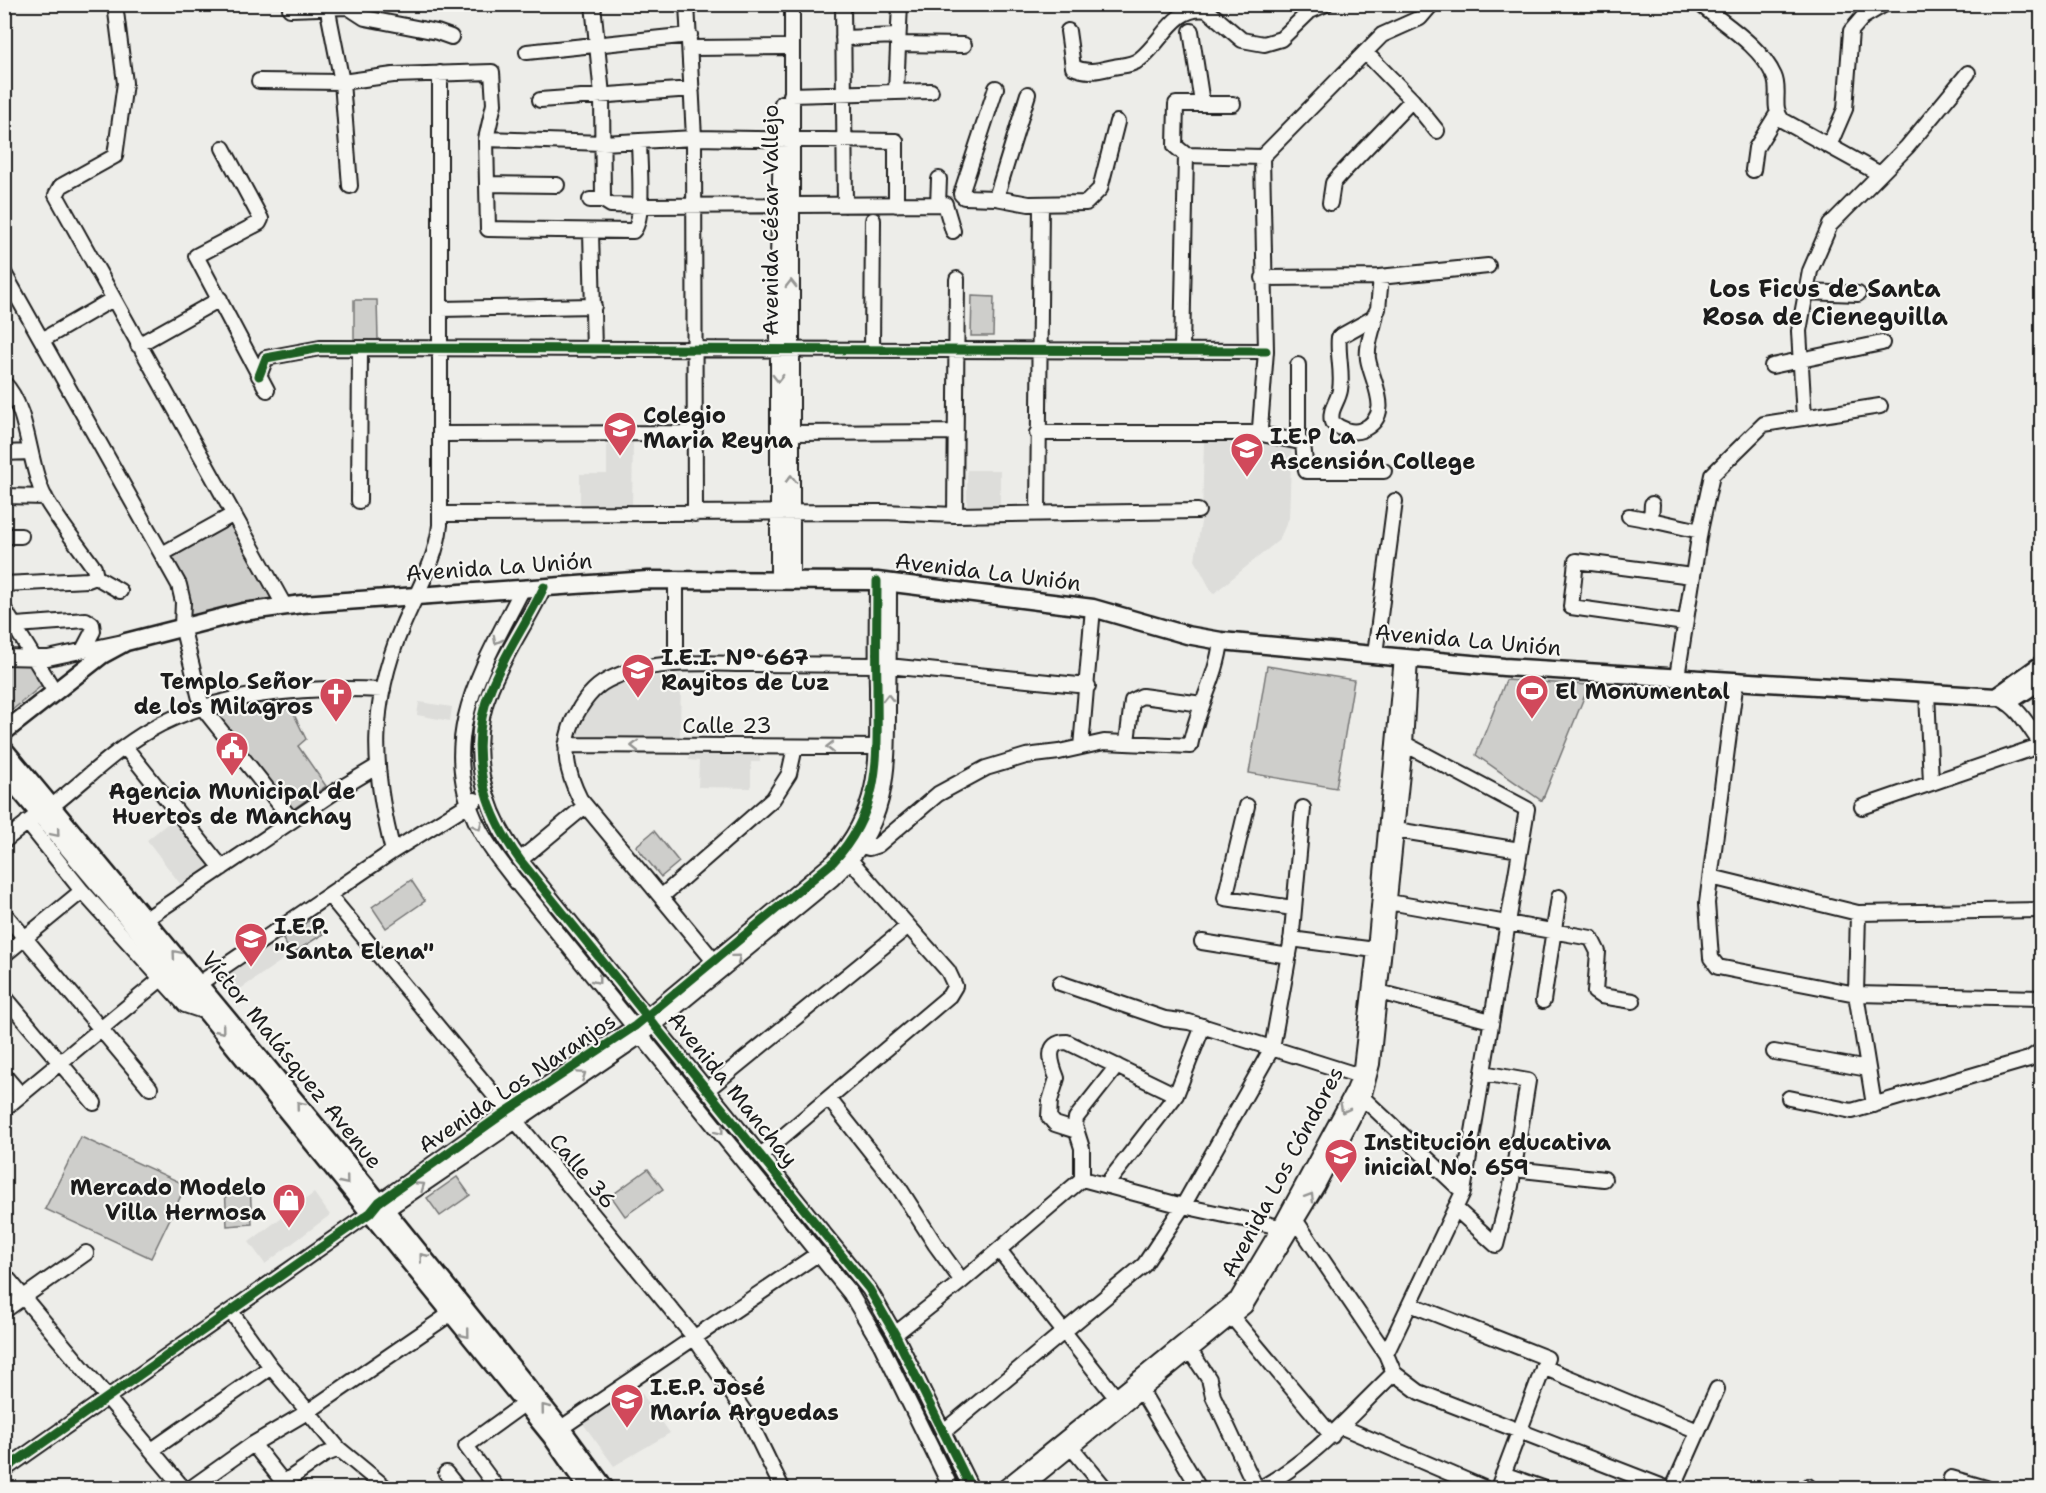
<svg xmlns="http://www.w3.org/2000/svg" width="2046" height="1493" font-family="'Shantell Sans',sans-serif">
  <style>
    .built { fill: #ddddda }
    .green { fill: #cececb; stroke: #757574; stroke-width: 1.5 }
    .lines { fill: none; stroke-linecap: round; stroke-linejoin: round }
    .minor-casing { stroke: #1c1c1c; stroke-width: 18 }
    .major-casing { stroke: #1c1c1c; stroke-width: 21 }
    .minor { stroke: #f6f6f2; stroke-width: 14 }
    .major { stroke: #f6f6f2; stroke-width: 16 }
    .cycleway-casing { stroke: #f6f6f2; stroke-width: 13 }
    .cycleway { stroke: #1b5e20; stroke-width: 9 }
    .oneway { stroke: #949492 }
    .labels { text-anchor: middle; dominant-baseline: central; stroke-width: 4.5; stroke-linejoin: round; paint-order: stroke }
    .street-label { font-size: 22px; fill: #1c1c1c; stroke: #f6f6f2 }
    .poi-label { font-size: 22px; font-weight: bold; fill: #1c1c1c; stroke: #f6f6f2; text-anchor: start }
    .neighbourhood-label { font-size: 24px; font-weight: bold; fill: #1c1c1c; stroke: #f6f6f2 }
  </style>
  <rect width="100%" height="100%" fill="#edede9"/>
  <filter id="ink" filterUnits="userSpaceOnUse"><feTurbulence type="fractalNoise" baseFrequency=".0167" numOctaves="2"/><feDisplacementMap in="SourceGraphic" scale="12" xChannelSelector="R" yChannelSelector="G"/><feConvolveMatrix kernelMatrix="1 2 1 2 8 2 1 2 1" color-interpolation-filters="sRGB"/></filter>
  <g filter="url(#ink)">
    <path class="built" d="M1292,438L1289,518L1279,540L1213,594L1195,560L1202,516L1204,440Z
      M607,440H633L632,509L580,508V474H607Z
      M967,470H1000V505H967Z
      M681,674L680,737H577L588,707L603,691L616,683L634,678Z
      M419,702L452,707L450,721L417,715Z
      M689,753L760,754V762H751V788L698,787L699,761L689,760Z
      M172,820L210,866L181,885L147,840Z
      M270,942L284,959L230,996L217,978Z
      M314,1193L330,1215L265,1264L249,1242Z
      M635,1384L670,1433L614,1466L584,1425L585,1418Z"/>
    <path class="green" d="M972,296L994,297L993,336H971Z
      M354,300H377L378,340L354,341Z
      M230,521L276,603L189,620L188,591L169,554Z
      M31,659L47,681L5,716V660Z
      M1267,666L1354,680L1336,788L1249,773Z
      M1506,680L1589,685L1542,801L1476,755Z
      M286,698L306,739L298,746L326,786L289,812L210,712Z
      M654,831L679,862L661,877L636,846Z
      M411,880L425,901L386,928L372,907Z
      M313,918L323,934L292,954L282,938Z
      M81,1137L186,1185L151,1258L45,1209Z
      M648,1169L663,1189L625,1216L611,1196Z
      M457,1177L470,1195L440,1216L427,1198Z
      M250,1185L252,1224L227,1226L225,1187Z"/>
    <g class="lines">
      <g class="minor-casing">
        <path id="minor" d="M115,4L125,83L115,156L61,186L56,195L284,605
          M593,4L602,95L603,200
          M687,4L694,138L695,514
          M843,4L845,205
          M1700,4C1725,25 1760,45 1774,76C1781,91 1771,106 1782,120L1880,174
          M327,6L342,82L350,186
          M290,9L348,7L365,18L437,32L451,37
          M1068,31L1073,67C1086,73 1097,71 1109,68C1120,65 1132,66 1140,59C1163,41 1174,5 1207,10L1242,40L1264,44L1281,39L1310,11L1326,4
          M1191,31L1202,103
          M843,38L898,36
          M898,44L964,45
          M691,48L784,47
          M527,52L690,35
          M1365,52L1412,100L1437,131
          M259,81L342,82L393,75L492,72L494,104L486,139L488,229L633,231C645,221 639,159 639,141
          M896,91L900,4
          M1028,94L996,198L1029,204L1086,203L1100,189L1117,122
          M791,95L931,91
          M540,100L692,89
          M1233,104H1176L1175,146L1186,155L1262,157
          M486,139L603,143L694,138L896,141V205
          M1829,146L1845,109L1851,31L1863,17L1885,4
          M223,148L261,219L259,223L196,256L267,390
          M1753,170L1756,148L1777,114
          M488,184L557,185
          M996,198L964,197L961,194L996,88
          M590,200H603L611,205L644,206L945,204L953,231
          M1330,203L1333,183L1340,175L1412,100
          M938,204L939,179
          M591,232L594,350
          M4,273L179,585L183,602L182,626L202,707L292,820
          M1263,278L1379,277L1488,266
          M1806,292L1858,294
          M441,309L594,306
          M1376,313C1374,328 1366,344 1368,359C1372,383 1395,415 1362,430C1352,434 1340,429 1332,422C1329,409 1338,402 1340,390C1343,372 1337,354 1339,337L1373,318L1378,309L1381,277
          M42,340L113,299
          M138,345L220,299
          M872,350L873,220
          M1182,350L1186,155
          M1772,366L1882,343
          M259,376L266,358L320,348L1266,351
          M4,383C29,408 28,464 44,496C58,521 78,545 94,568L96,577
          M1804,418L1799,331L1810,271L1830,225L1907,147L1968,73
          M791,433L956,432
          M1037,433H1257L1300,442L1303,444L1306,471H1384
          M1257,433L1260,428L1266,351L1262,157L1382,35L1420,18L1432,4
          M440,434L695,433
          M1298,441V365
          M4,453L30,452
          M4,496L45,497
          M359,501L360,349
          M1652,504L1651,520L1700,531
          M1038,513L1041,205
          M440,514L883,512L955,515L1198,511
          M955,515L957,279
          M1629,516L1651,520
          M4,536H21
          M162,554L234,514
          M676,579V664
          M778,579V258L782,103
          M792,579V4
          M4,584L88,580L96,577L120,591
          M544,587C528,621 505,653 491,688C466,748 483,810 520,860L869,1289L895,1334L971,1488
          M523,588C483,667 433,741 480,830C489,848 502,863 514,879L850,1293L881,1345L951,1488
          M4,609L55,692
          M1685,623L1571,607L1576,561L1692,576
          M16,625L86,620L92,624L93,631L83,650
          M1375,654L1395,501
          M4,657L48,658L123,642
          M888,666L1088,686
          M1677,677L1700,531L1712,475L1764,424L1880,406
          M1736,680L1707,903L1711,958L1718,967L1856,994L2042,998
          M1927,692L1931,783
          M2001,699C2019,707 2030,729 2042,745
          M1127,742L1132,701L1142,696L1202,704
          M566,745L886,747
          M125,747L222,868
          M1081,747L1093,608
          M52,806C84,781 115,750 150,730C216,692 308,686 383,690
          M1247,806L1225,898L1293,908
          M1862,807L2042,745
          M27,822L82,891L185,1005L206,1012
          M1396,830L1520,850
          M4,841L33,818
          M862,846L869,848L878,845L938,794L986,768L1026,756L1059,752L1104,742L1190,746C1197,708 1217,678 1221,641
          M393,851C372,771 369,705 402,627C416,593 436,562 440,525V73
          M520,860L585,806
          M1711,877L1858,913L2042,910
          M329,895L694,1337L747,1416L782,1488
          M661,897L773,799L789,774L795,747
          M1389,902L1591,938L1598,952L1595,992L1601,996L1633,1001
          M4,913L150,1088
          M1858,913L1856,994L1874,1105
          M146,919L336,791L376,767
          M1291,939L1375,950
          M1202,942L1289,956
          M4,955L82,891
          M714,961L580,799C567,773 561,748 573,721C581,704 592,688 608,680C650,658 707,664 753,664C794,664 835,665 876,665
          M200,983L393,851L475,800
          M1060,983L1165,1019L1189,1022L1360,1076
          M1371,990L1491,1021
          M4,996L94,1103
          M1543,1001L1559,897
          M1774,1052L1868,1069
          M4,1075L21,1095
          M708,1089L907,927
          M1363,1098L1463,1192
          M1789,1098L1852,1111L2029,1059L2042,1050
          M829,1099L898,1186L935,1244L962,1281
          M4,1109L161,979
          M1077,1131L1055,1124L1049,1117L1050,1101L1057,1078C1051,1063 1044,1042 1067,1042L1176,1095
          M761,1155L949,996L955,986L948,971L851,861
          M1514,1169L1604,1179
          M1082,1179L1183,1206L1280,1227
          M1106,1185L1176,1095L1203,1026
          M1455,1208L1496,1245L1511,1186L1528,1081L1483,1073
          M375,1212L386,1210L642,1035L832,879C890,826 888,771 888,698C889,659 889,621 889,582
          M1296,1221L1386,1354L1394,1373L1419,1392L1666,1488
          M999,1250L1122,1405
          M4,1274L183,1488
          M1410,1304L1547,1358L1498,1488
          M4,1311L86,1253
          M232,1313L271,1367L339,1449L386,1488
          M1233,1318L1332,1436
          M895,1334L962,1281L1082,1179V1148L1075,1126L1076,1118L1117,1066
          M1191,1352L1209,1379L1213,1396L1256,1488
          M1386,1354L1463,1192L1527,809L1405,744
          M1543,1367L1698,1431
          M1142,1392L1199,1488
          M1342,1427L1484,1488
          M561,1428L819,1253
          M943,1432L1144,1265L1183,1206L1272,1048L1291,943L1303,808
          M253,1444L288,1488
          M1072,1448L1105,1488
          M152,1450L271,1367
          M4,1470L370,1213L379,1202L507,1111L635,1026L833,862C883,808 877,754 877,686C876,651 877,616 877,581
          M446,1473L458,1488
          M1503,1474L1543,1488
          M1951,1478L1986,1488
          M283,1483L324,1455L339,1449
          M191,1488L253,1444L309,1411L450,1314
          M497,1488L466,1446L524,1404
          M1004,1488L1237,1299L1280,1227L1354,1090L1360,1076L1375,950L1402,657
          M1022,1488L1245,1306L1317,1186L1363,1098L1372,1064L1405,744L1410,659
          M1261,1488C1317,1456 1348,1417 1394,1373
          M1673,1488L1717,1389
          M1807,1488L1808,1486"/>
      </g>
      <g class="major-casing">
        <path id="major" d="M2008,702L2042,680
          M4,732L102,655L126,642L243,612L302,604L648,580L877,581L1093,608L1187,635L1221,641L1504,667L1996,697L2042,664
          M4,749L367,1187L561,1428L605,1488
          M4,772L206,1012L551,1436L587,1488"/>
      </g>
      <use href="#minor" class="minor"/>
      <use href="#major" class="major"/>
      <g class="cycleway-casing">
        <path id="cycleway" d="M259,376L266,358L320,348L1266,351
          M544,587C528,621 505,653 491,688C466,748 483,810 520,860L869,1289L895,1334L971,1488
          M4,1470L370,1213L379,1202L507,1111L635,1026L833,862C883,808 877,754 877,686C876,651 877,616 877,581"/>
      </g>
      <use href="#cycleway" class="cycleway"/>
    </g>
    <defs><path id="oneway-chevron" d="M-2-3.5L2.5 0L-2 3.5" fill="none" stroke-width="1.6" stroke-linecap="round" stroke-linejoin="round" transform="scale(1.5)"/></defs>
    <g class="oneway">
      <use href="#oneway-chevron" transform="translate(791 284) rotate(-90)"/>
      <use href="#oneway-chevron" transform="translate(778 378) rotate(90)"/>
      <use href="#oneway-chevron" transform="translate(791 479) rotate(-90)"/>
      <use href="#oneway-chevron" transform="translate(497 640) rotate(118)"/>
      <use href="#oneway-chevron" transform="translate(888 698) rotate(-90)"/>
      <use href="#oneway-chevron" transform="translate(635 746) rotate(-180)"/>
      <use href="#oneway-chevron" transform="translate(830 747) rotate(-180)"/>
      <use href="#oneway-chevron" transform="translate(478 826) rotate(65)"/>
      <use href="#oneway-chevron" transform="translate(56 833) rotate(50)"/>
      <use href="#oneway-chevron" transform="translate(176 954) rotate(-130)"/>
      <use href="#oneway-chevron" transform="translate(737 958) rotate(-40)"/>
      <use href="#oneway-chevron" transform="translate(597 980) rotate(51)"/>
      <use href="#oneway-chevron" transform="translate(221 1030) rotate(51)"/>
      <use href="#oneway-chevron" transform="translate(582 1075) rotate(-34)"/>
      <use href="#oneway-chevron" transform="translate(300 1105) rotate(-129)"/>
      <use href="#oneway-chevron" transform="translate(1344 1109) rotate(118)"/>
      <use href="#oneway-chevron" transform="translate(720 1131) rotate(52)"/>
      <use href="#oneway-chevron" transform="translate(345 1181) rotate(51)"/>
      <use href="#oneway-chevron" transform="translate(421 1186) rotate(-35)"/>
      <use href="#oneway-chevron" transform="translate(1310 1197) rotate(-59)"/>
      <use href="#oneway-chevron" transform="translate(423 1257) rotate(-129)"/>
      <use href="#oneway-chevron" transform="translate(466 1334) rotate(51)"/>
      <use href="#oneway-chevron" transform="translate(545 1408) rotate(-129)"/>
    </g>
  </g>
  <defs>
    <g id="school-pin" transform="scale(1.725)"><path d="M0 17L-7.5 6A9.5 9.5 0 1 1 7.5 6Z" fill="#d1495b" stroke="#f6f6f2"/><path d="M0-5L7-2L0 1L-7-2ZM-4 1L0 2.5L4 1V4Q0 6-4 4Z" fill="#fff"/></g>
    <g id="stadium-pin" transform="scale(1.725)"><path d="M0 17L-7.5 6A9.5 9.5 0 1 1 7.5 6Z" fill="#d1495b" stroke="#f6f6f2"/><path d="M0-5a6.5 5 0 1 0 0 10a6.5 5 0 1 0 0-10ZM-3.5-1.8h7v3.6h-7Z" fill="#fff"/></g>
    <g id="church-pin" transform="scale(1.725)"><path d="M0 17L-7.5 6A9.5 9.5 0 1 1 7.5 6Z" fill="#d1495b" stroke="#f6f6f2"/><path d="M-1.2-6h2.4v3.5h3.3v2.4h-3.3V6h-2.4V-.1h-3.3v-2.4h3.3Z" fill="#fff"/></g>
    <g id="civic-pin" transform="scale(1.725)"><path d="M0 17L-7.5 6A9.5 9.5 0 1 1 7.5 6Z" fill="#d1495b" stroke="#f6f6f2"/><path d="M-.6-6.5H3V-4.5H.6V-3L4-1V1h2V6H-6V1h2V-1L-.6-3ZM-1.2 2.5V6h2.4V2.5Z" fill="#fff"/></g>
    <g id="shop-pin" transform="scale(1.725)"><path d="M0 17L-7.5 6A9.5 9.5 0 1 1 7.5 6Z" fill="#d1495b" stroke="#f6f6f2"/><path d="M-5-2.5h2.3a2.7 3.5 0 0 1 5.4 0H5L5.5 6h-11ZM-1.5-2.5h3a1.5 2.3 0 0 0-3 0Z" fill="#fff"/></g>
  </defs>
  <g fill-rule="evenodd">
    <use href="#school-pin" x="620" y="428"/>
    <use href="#school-pin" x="1247" y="449"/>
    <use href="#school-pin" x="638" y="670"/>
    <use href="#stadium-pin" x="1532" y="691"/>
    <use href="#church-pin" x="336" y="694"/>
    <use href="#civic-pin" x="232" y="748"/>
    <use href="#school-pin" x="251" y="939"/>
    <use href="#school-pin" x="1341" y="1155"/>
    <use href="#shop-pin" x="289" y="1200"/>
    <use href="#school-pin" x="627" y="1400"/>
  </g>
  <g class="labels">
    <g class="street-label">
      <text transform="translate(770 220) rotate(-90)">Avenida César Vallejo</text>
      <text transform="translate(499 567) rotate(-4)">Avenida La Unión</text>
      <text transform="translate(988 572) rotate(7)">Avenida La Unión</text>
      <text transform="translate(1468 640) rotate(5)">Avenida La Unión</text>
      <text x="727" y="725">Calle 23</text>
      <text transform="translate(292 1060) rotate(51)">Víctor Malásquez Avenue</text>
      <text transform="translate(517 1083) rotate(-34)">Avenida Los Naranjos</text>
      <text transform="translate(733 1089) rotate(51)">Avenida Manchay</text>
      <text transform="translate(583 1171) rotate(50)">Calle 36</text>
      <text transform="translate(1282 1172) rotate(-62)">Avenida Los Cóndores</text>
    </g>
    <g class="poi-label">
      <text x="643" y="415">Colegio<tspan x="643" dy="25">Maria Reyna</tspan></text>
      <text x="1270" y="436">I.E.P La<tspan x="1270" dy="25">Ascensión College</tspan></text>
      <text x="661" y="657">I.E.I. N° 667<tspan x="661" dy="25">Rayitos de Luz</tspan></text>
      <text x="313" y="681" text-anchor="end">Templo Señor<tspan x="313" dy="25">de los Milagros</tspan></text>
      <text x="1555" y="691">El Monumental</text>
      <text x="232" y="791" text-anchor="middle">Agencia Municipal de<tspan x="232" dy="25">Huertos de Manchay</tspan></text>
      <text x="274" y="926">I.E.P.<tspan x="274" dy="25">"Santa Elena"</tspan></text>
      <text x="1364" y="1142">Institución educativa<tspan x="1364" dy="25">inicial No. 659</tspan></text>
      <text x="266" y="1187" text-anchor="end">Mercado Modelo<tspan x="266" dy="25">Villa Hermosa</tspan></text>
      <text x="650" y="1387">I.E.P. José<tspan x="650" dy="25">María Arguedas</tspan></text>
    </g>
    <g class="neighbourhood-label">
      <text x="1825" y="289">Los Ficus de Santa<tspan x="1825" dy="28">Rosa de Cieneguilla</tspan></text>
    </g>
  </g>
  <rect width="2046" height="1493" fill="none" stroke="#f6f6f2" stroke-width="24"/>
  <rect x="12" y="12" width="2022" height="1469" fill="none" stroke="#1c1c1c" stroke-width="2" filter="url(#ink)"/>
</svg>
